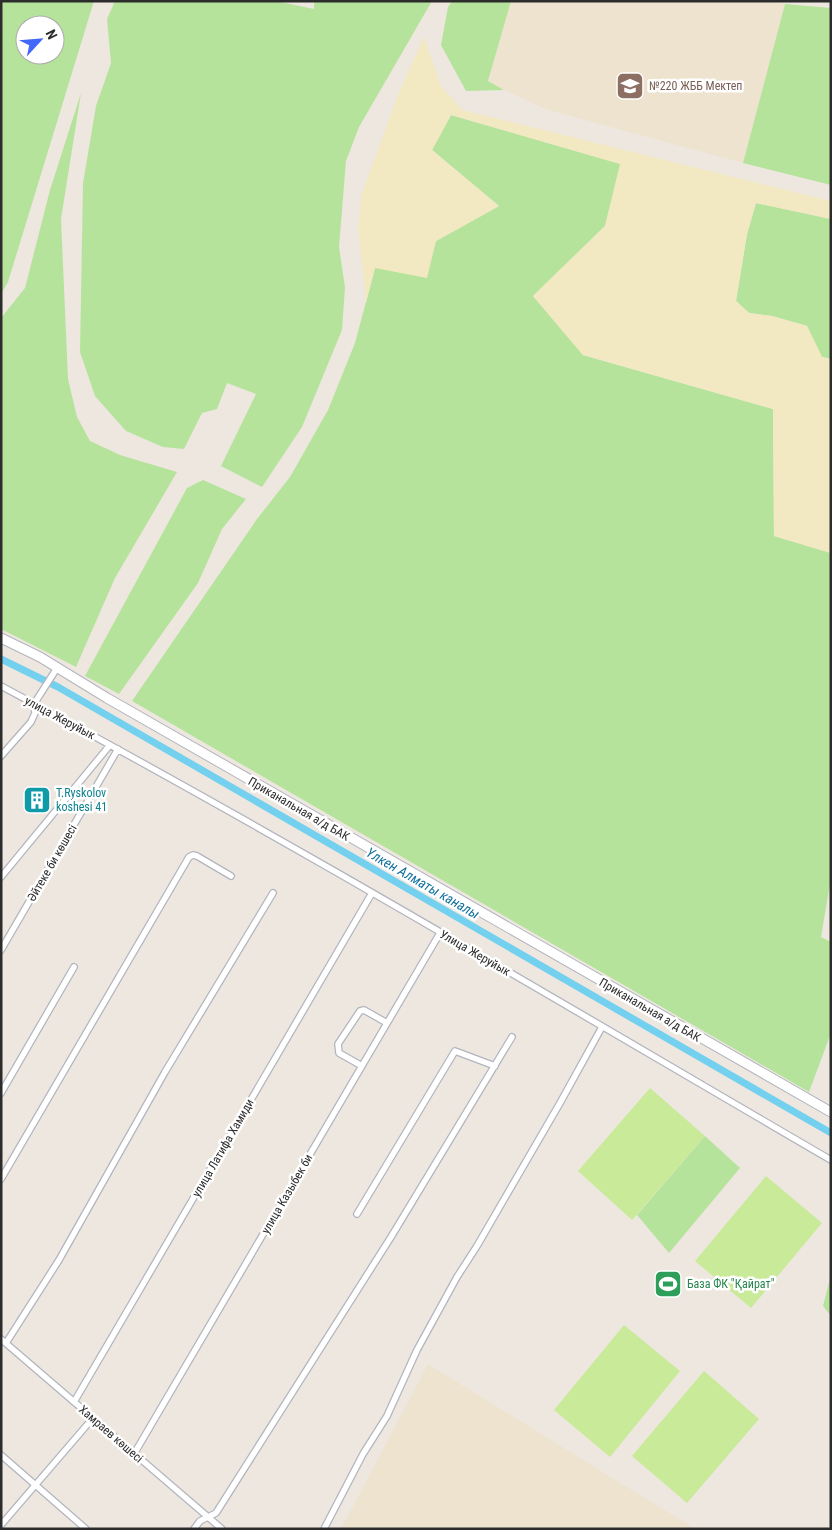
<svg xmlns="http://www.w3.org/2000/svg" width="832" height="1530" font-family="'Roboto Condensed',sans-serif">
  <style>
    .education { fill: #eee3ce }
    .green { fill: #b6e39c; fill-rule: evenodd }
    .sand { fill: #f2e9c2 }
    .pitch { fill: #c9ea98 }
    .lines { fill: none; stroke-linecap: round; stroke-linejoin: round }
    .canal { stroke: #73d0ee; stroke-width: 7 }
    .street-casing { stroke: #b2b5bf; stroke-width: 8 }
    .secondary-casing { stroke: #b2b5bf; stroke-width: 11 }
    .street { stroke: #fff; stroke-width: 5.5 }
    .secondary { stroke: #fff; stroke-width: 9 }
    .labels { text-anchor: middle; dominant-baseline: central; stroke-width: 5; stroke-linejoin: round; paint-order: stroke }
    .education-label { font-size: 12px; fill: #785e54; stroke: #fff; text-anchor: start }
    .street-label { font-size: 12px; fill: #2c2c2c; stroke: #fff }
    .culture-label { font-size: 12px; fill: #0d838f; stroke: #fff; text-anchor: start }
    .leisure-label { font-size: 12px; fill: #27864d; stroke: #fff; text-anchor: start }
    .water-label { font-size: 14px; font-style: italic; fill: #0f709d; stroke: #fff }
  </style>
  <rect width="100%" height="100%" fill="#ede7df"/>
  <path class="education" d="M511,1H770L785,4L743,163L545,109L488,82Z
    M428,1364L695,1529H341Z"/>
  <path class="green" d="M1,1H94L8,282L1,294ZM25,25H55V55H25Z
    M115,1H276L314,9V1H432L359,127L346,161L339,247L345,287L342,330L302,427L262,487L221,466L256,394L227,383L217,409L202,413L184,449L163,447L126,431L95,396L80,352L83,183L96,106L111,63L107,19Z
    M452,1H511L488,81L504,90L466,91L441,45L448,7Z
    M785,4L831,8V185L743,163Z
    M81,93L61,219L68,379L77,417L90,441L120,455L177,472L115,578L76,667L1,629V318L25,288L50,190Z
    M451,115L621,164L605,226L533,296L583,355L773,409L774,536L831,553V878L821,937L831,942V1033L809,1092L132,701L257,519L290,477L328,410L355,343L375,268L436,241L499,206L432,150Z
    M756,203L831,219V359L822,357L807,326L772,316L749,313L736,301L747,234Z
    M203,480L246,499L222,529L198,583L119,694L85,676L187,488Z
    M705,1136L740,1168L669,1253L637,1215Z
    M831,1275V1316L823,1306Z"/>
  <path class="sand" d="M424,37L441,86L462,110L831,201V219L756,203L747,234L736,301L749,313L772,316L807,326L822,357L831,359V553L774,536L773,409L583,355L533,296L605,226L620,164L451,115L432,150L499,206L436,241L427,278L375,268L366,303L358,226L362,193L400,90Z"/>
  <path class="pitch" d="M650,1088L705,1136L632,1220L578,1171Z
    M766,1176L822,1223L751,1308L695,1261Z
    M624,1325L680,1371L610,1457L554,1410Z
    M704,1371L759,1419L687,1503L632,1456Z"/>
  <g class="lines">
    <path class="canal" d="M1,659L58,687L831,1133"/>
    <g class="street-casing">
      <path id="street" d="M1,686C282,836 556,1000 831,1160
        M1,756L31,722L35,713L34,704L57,668
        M1,877L110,745
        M1,950L118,749
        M362,1066L339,1053L338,1044L360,1011L364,1010L387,1023
        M1,1093L74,967
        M1,1179L189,857L193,855L197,856L231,876
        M357,1214L455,1051L495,1066
        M1,1339L222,1529
        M6,1343L59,1260L165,1072L273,893
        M74,1402L372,893
        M134,1454L440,933
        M1,1455L86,1529
        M1,1525L93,1418
        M194,1529L200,1521L216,1513L391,1237L512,1037
        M324,1529L363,1454L387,1416L417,1350L457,1277L477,1246L560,1103L602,1027"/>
    </g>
    <g class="secondary-casing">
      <path id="secondary" d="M1,638L40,657L107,698L831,1112"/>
    </g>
    <use href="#street" class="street"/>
    <use href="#secondary" class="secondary"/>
  </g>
  <defs>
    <g id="school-square" transform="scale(1.4375)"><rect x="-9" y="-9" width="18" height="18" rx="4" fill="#8d6e63" stroke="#fff"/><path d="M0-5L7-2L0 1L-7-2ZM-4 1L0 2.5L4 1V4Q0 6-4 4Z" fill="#fff"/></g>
    <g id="building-square" transform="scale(1.4375)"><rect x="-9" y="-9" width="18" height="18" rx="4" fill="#0f9aa8" stroke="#fff"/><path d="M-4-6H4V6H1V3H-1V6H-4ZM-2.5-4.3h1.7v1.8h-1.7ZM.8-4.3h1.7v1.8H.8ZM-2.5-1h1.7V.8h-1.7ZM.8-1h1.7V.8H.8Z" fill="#fff"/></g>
    <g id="stadium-square" transform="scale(1.4375)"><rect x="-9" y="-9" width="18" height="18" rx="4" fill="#2e9e5b" stroke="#fff"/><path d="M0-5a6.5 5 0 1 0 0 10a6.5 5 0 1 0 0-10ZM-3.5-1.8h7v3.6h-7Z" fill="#fff"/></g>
  </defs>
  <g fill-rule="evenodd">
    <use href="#school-square" x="630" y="86"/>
    <use href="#building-square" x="37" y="800"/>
    <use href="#stadium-square" x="668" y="1284"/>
  </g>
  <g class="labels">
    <g class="education-label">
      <text x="649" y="86">№220 ЖББ Мектеп</text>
    </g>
    <g class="street-label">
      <text transform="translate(60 718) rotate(28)">улица Жеруйык</text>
      <text transform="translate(299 809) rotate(30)">Приканальная а/д БАК</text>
      <text transform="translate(52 863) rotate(-60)">Әйтеке би көшесі</text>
      <text transform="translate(475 953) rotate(30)">Улица Жеруйык</text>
      <text transform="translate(650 1010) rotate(30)">Приканальная а/д БАК</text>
      <text transform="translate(223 1148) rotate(-60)">улица Латифа Хамиди</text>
      <text transform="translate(287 1194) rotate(-60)">улица Казыбек би</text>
      <text transform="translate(111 1434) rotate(41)">Хамраев көшесі</text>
    </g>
    <g class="culture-label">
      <text x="56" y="793">T.Ryskolov<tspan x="56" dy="14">koshesi 41</tspan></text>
    </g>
    <g class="leisure-label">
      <text x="687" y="1284">База ФК "Қайрат"</text>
    </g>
    <g class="water-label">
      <text transform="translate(423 883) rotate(30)">Үлкен Алматы каналы</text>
    </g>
  </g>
  <rect width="832" height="1530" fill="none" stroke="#2c2c2c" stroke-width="5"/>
  <g transform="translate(40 40) rotate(64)"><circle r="24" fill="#ffffff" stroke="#ababab"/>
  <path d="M0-4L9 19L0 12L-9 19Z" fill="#4168f8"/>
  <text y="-8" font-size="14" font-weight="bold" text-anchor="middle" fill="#2c2c2c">N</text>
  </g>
</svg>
